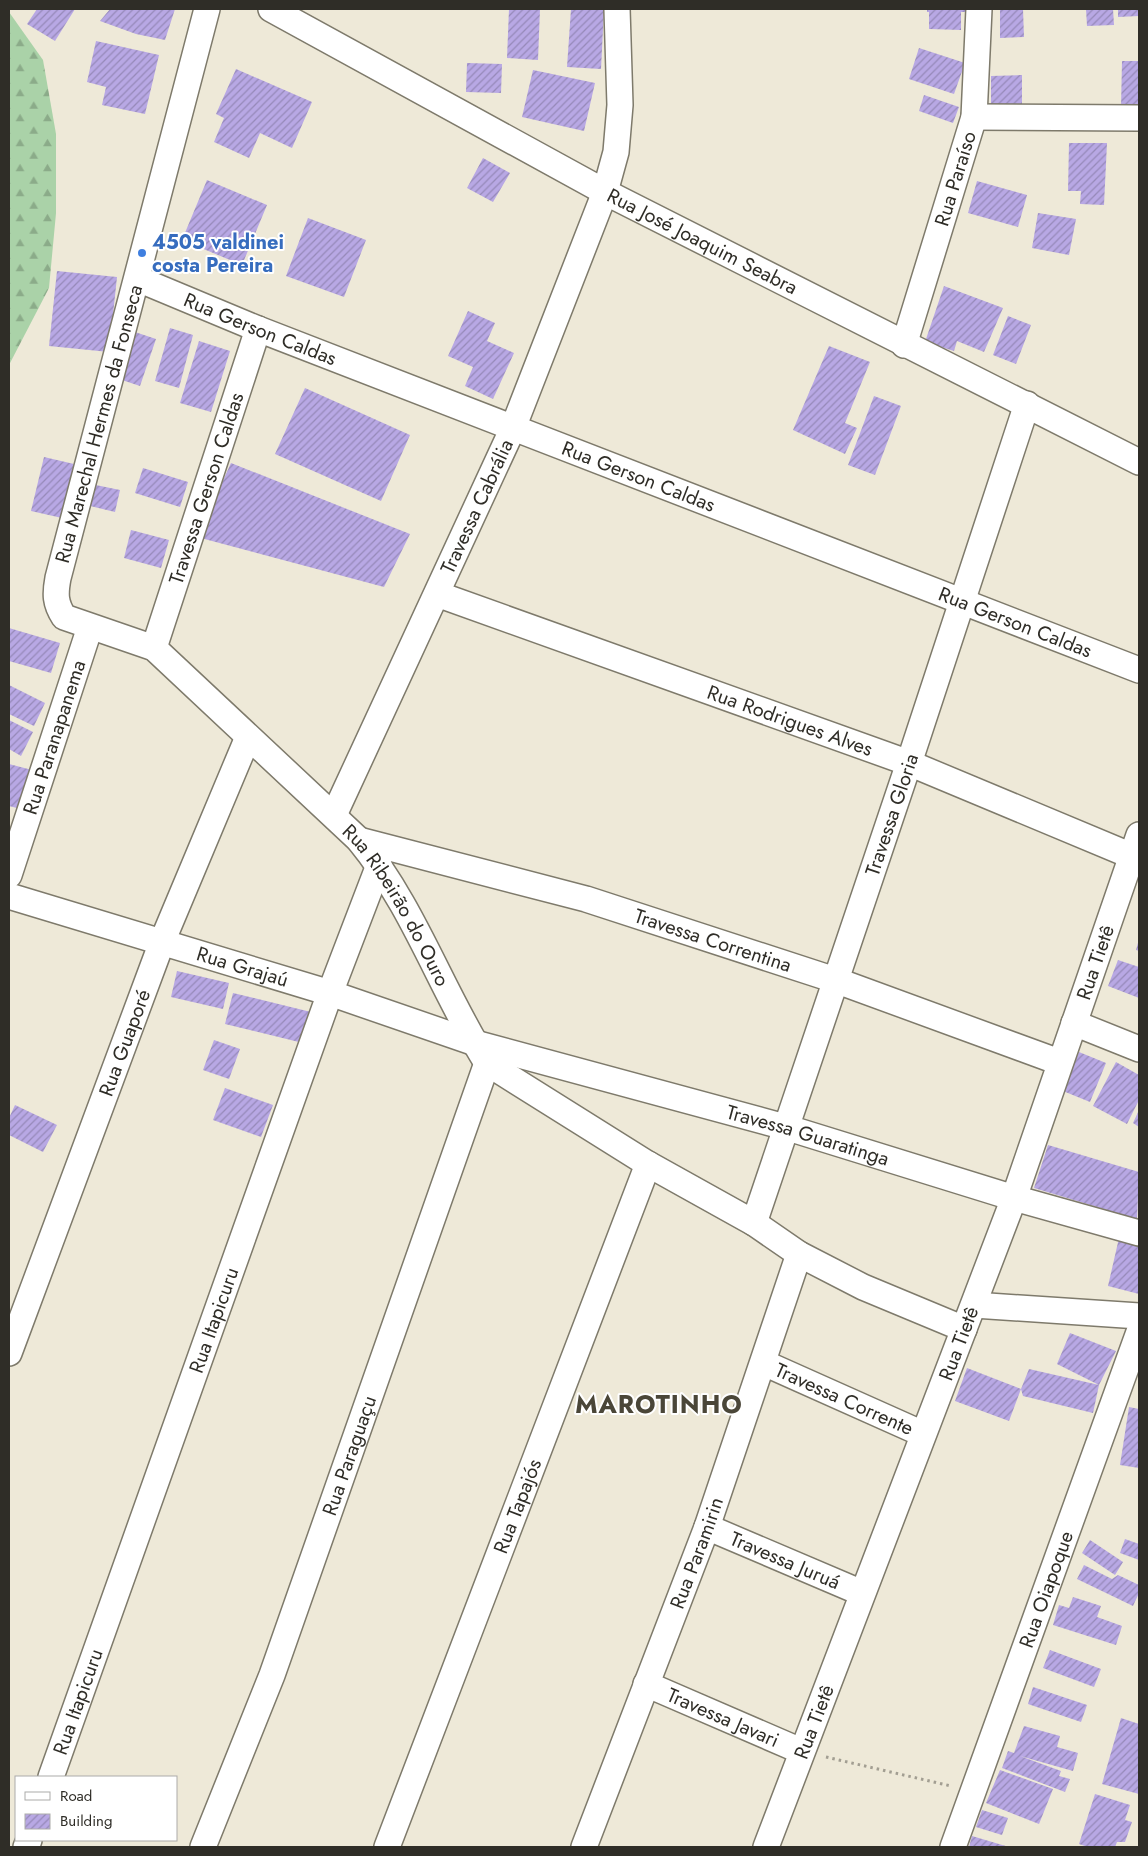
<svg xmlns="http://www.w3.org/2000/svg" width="1148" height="1856" font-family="Jost,sans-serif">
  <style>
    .forest { fill: url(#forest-firs) }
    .building { fill: url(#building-hatch) }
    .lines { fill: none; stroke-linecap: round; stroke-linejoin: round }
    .minor-casing { stroke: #7e7a6b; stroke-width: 28 }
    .path { stroke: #a29e92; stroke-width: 3; stroke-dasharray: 2.5 4; stroke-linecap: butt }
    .minor { stroke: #fff; stroke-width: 25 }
    .shop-dot { fill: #3f7fe0; stroke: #fff; stroke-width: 2 }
    .labels { text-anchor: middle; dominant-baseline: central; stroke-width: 4; stroke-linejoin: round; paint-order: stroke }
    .street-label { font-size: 20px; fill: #2f2d27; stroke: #fff }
    .shop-label { font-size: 20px; font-weight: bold; fill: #366cbe; stroke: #fff; text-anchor: start }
    .district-label { font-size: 25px; font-weight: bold; letter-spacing: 1px; fill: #4a4638; stroke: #fff }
  </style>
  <defs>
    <pattern id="forest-firs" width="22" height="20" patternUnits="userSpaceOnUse" patternTransform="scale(1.25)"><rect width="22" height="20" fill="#aad2a8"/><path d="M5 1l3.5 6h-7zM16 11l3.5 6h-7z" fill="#8bab89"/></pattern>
    <pattern id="building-hatch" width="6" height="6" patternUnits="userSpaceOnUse" patternTransform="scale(1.25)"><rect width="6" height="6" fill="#b8a8e4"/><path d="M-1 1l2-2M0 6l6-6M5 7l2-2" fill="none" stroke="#9689b9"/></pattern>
  </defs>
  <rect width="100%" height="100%" fill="#eee9d8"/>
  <path class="forest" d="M9,12L43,60L56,134V213L49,288L9,365Z"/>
  <path class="building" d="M37,9H75L55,41L27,24Z
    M110,9H175L165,40L136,34L100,21Z
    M509,9H540L538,60L507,58Z
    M571,9H604L601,69L567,67Z
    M927,9H970V12H961V30L929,29V12H927Z
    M1000,9H1023L1024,37L1000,38Z
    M1086,9H1113L1114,25L1087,26Z
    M1118,9H1139V16L1118,17Z
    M96,41L159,55L145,114L102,105L106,87L87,82Z
    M919,48L965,63L954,94L909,79Z
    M1122,61H1139V108H1121Z
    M467,63L502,64L501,93L466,92Z
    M236,69L312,102L292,148L260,133L249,158L214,142L224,118L216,114Z
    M533,70L595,83L584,131L522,117Z
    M1022,75V108L991,109V76Z
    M924,95L959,107L953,123L919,111Z
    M1069,143H1107L1104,205L1080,204L1081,191H1068Z
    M483,158L510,173L493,202L467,188Z
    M207,180L267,205L242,265L182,240Z
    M977,181L1027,195L1018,227L968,213Z
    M1038,213L1076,219L1069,255L1032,248Z
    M308,218L366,240L344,297L286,276Z
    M57,271L117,277L109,352L49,346Z
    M944,286L1003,308L984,352L957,341L954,351L925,342Z
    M468,311L495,323L487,341L514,353L493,399L465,386L473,367L448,356Z
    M1008,316L1031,325L1016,364L993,355Z
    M170,328L193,335L179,388L155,381Z
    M135,332L156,339L140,386L119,379Z
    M199,341L230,351L211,412L180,403Z
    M829,346L870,362L845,423L857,428L845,454L793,430Z
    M305,388L410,435L381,501L275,454Z
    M874,396L901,406L875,475L848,465Z
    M44,457L74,464L62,518L31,511Z
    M231,463L410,534L384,587L197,537Z
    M143,468L188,482L180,507L135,493Z
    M86,483L120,490L115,512L82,504Z
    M131,530L169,540L161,568L124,558Z
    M9,628L60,643L51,673L9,661Z
    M9,685L45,703L34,726L9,714Z
    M9,720L33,732L21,756L9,749Z
    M9,764L32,770L21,809L9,806Z
    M1139,939V951L1136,950Z
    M1118,960L1139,967V998L1108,986Z
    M177,971L229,983L223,1009L171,997Z
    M233,993L315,1013L307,1044L225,1024Z
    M214,1040L240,1049L229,1079L203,1070Z
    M1079,1052L1106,1063L1090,1102L1063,1091Z
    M1116,1062L1139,1075V1100L1127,1124L1093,1106Z
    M225,1088L273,1105L261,1137L213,1120Z
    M15,1105L57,1125L43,1152L9,1135V1118Z
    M1139,1110V1127L1133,1123Z
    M1048,1145L1139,1172L1137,1219L1034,1188Z
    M1119,1238L1139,1243V1294L1108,1286Z
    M1070,1333L1116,1351L1099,1385L1057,1364Z
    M967,1368L1021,1389L1009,1421L955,1401Z
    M1029,1369L1099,1385L1093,1413L1023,1396L1021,1389Z
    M1129,1407L1139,1409V1468L1120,1465Z
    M1125,1539L1139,1544V1560L1120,1553Z
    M1090,1540L1123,1562L1115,1575L1082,1553Z
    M1084,1565L1112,1579L1118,1575L1139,1585V1593L1133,1606L1077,1579Z
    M1073,1597L1101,1606L1097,1617L1122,1626L1116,1645L1053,1625L1059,1605L1069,1608Z
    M1050,1650L1101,1669L1094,1687L1043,1668Z
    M1033,1687L1087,1705L1081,1722L1028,1704Z
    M1121,1718L1139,1724V1794L1102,1784Z
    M1024,1726L1060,1736L1057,1747L1078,1753L1073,1771L1020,1756L1061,1771L1059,1776L1070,1779L1065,1792L1002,1768L1008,1751L1014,1753Z
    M1000,1770L1053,1789L1039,1824L986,1803Z
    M1095,1794L1130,1805L1125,1820L1132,1822L1125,1842H1117L1115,1847H1088L1079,1844Z
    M982,1810L1008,1818L1002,1835L976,1827Z
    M972,1836L1009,1847H969Z"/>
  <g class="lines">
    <g class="minor-casing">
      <g id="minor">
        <path id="s1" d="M207,9L58,578C55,594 55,603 64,617L154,648L359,840C414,907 441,990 487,1063L648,1164L754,1223L799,1254L863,1287L964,1329"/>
        <path id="s2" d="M271,9L605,192L1139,462"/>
        <path d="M974,117L1139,118"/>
        <path id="s3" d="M138,279L258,329L1139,670"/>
        <path id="s4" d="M904,345L974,117L979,9"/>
        <path id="s5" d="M437,594L909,763L1139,859"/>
        <path id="s6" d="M154,648L258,329"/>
        <path id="s7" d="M334,815L513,428L605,192L616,152L620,105L617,9"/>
        <path id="s8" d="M359,840L586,899L835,980L1059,1062"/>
        <path id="s9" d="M9,875L90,627"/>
        <path id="s10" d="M9,896L330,993L475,1043L785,1127L1014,1198L1139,1233"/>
        <path d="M1074,1023L1139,1049"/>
        <path id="s11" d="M754,1223L909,763L1027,404"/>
        <path d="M974,1305L1139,1316"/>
        <path id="s12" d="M9,1353L162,942L248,737"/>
        <path id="s13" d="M764,1363L923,1434"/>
        <path id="s14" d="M707,1527L862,1593"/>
        <path id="s15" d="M646,1684L801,1751"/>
        <path id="s16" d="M51,1777L330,993L379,865"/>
        <path d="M26,1847L29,1840"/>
        <path id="s17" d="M203,1847L272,1675L487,1063"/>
        <path id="s18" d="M387,1847L648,1164"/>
        <path id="s19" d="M584,1847L707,1527L799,1254"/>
        <path id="s20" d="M766,1847L1014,1198L1139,835"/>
        <path id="s21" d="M953,1847L1139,1332"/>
      </g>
    </g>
    <path class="path" d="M826,1757L951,1786"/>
    <use href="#minor" class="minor"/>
  </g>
  <circle class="shop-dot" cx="142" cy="253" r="5"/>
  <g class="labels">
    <g class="street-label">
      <text stroke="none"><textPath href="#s4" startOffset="174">Rua Paraíso</textPath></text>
      <text stroke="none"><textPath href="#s2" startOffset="490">Rua José Joaquim Seabra</textPath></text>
      <text stroke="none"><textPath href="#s3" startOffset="132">Rua Gerson Caldas</textPath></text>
      <text transform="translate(99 424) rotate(-75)">Rua Marechal Hermes da Fonseca</text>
      <text stroke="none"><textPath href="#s3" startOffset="538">Rua Gerson Caldas</textPath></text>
      <text stroke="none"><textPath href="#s6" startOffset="168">Travessa Gerson Caldas</textPath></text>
      <text stroke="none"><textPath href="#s7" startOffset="340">Travessa Cabrália</textPath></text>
      <text stroke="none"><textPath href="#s3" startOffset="942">Rua Gerson Caldas</textPath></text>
      <text stroke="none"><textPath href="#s5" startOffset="375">Rua Rodrigues Alves</textPath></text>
      <text stroke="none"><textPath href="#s9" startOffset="145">Rua Paranapanema</textPath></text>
      <text stroke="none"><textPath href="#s11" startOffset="431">Travessa Gloria</textPath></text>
      <text stroke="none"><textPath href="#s1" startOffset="1080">Rua Ribeirão do Ouro</textPath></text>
      <text stroke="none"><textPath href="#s8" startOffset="368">Travessa Correntina</textPath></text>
      <text stroke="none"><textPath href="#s20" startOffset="944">Rua Tietê</textPath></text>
      <text stroke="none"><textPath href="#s10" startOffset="244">Rua Grajaú</textPath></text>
      <text stroke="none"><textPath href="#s12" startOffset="331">Rua Guaporé</textPath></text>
      <text stroke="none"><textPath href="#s10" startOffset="834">Travessa Guaratinga</textPath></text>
      <text stroke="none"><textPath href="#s16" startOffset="485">Rua Itapicuru</textPath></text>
      <text stroke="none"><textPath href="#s20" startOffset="539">Rua Tietê</textPath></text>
      <text stroke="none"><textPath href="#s13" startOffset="88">Travessa Corrente</textPath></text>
      <text stroke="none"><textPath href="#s17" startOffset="418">Rua Paraguaçu</textPath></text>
      <text stroke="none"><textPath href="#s18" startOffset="365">Rua Tapajós</textPath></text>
      <text stroke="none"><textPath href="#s19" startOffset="315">Rua Paramirin</textPath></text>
      <text stroke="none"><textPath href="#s14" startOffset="85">Travessa Juruá</textPath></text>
      <text stroke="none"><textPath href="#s21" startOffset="274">Rua Oiapoque</textPath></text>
      <text stroke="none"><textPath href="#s16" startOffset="80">Rua Itapicuru</textPath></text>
      <text stroke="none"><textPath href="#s15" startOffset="84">Travessa Javari</textPath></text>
      <text stroke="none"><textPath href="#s20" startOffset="134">Rua Tietê</textPath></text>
    </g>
    <g class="shop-label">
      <text x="152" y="242">4505 valdinei<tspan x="152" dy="23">costa Pereira</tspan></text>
    </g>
    <g class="district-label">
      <text x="659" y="1404">MAROTINHO</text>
    </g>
  </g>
  <rect width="1148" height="1856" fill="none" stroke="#2f2d27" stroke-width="20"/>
  <rect x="15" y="1776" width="162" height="65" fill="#ffffff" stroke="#acaba9"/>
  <rect x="25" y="1792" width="25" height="8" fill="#ffffff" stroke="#acaba9"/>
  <text x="60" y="1801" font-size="15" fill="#2f2d27">Road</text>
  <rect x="25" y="1814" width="25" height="15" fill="url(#building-hatch)" stroke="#acaba9"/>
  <text x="60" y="1826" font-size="15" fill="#2f2d27">Building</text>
</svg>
